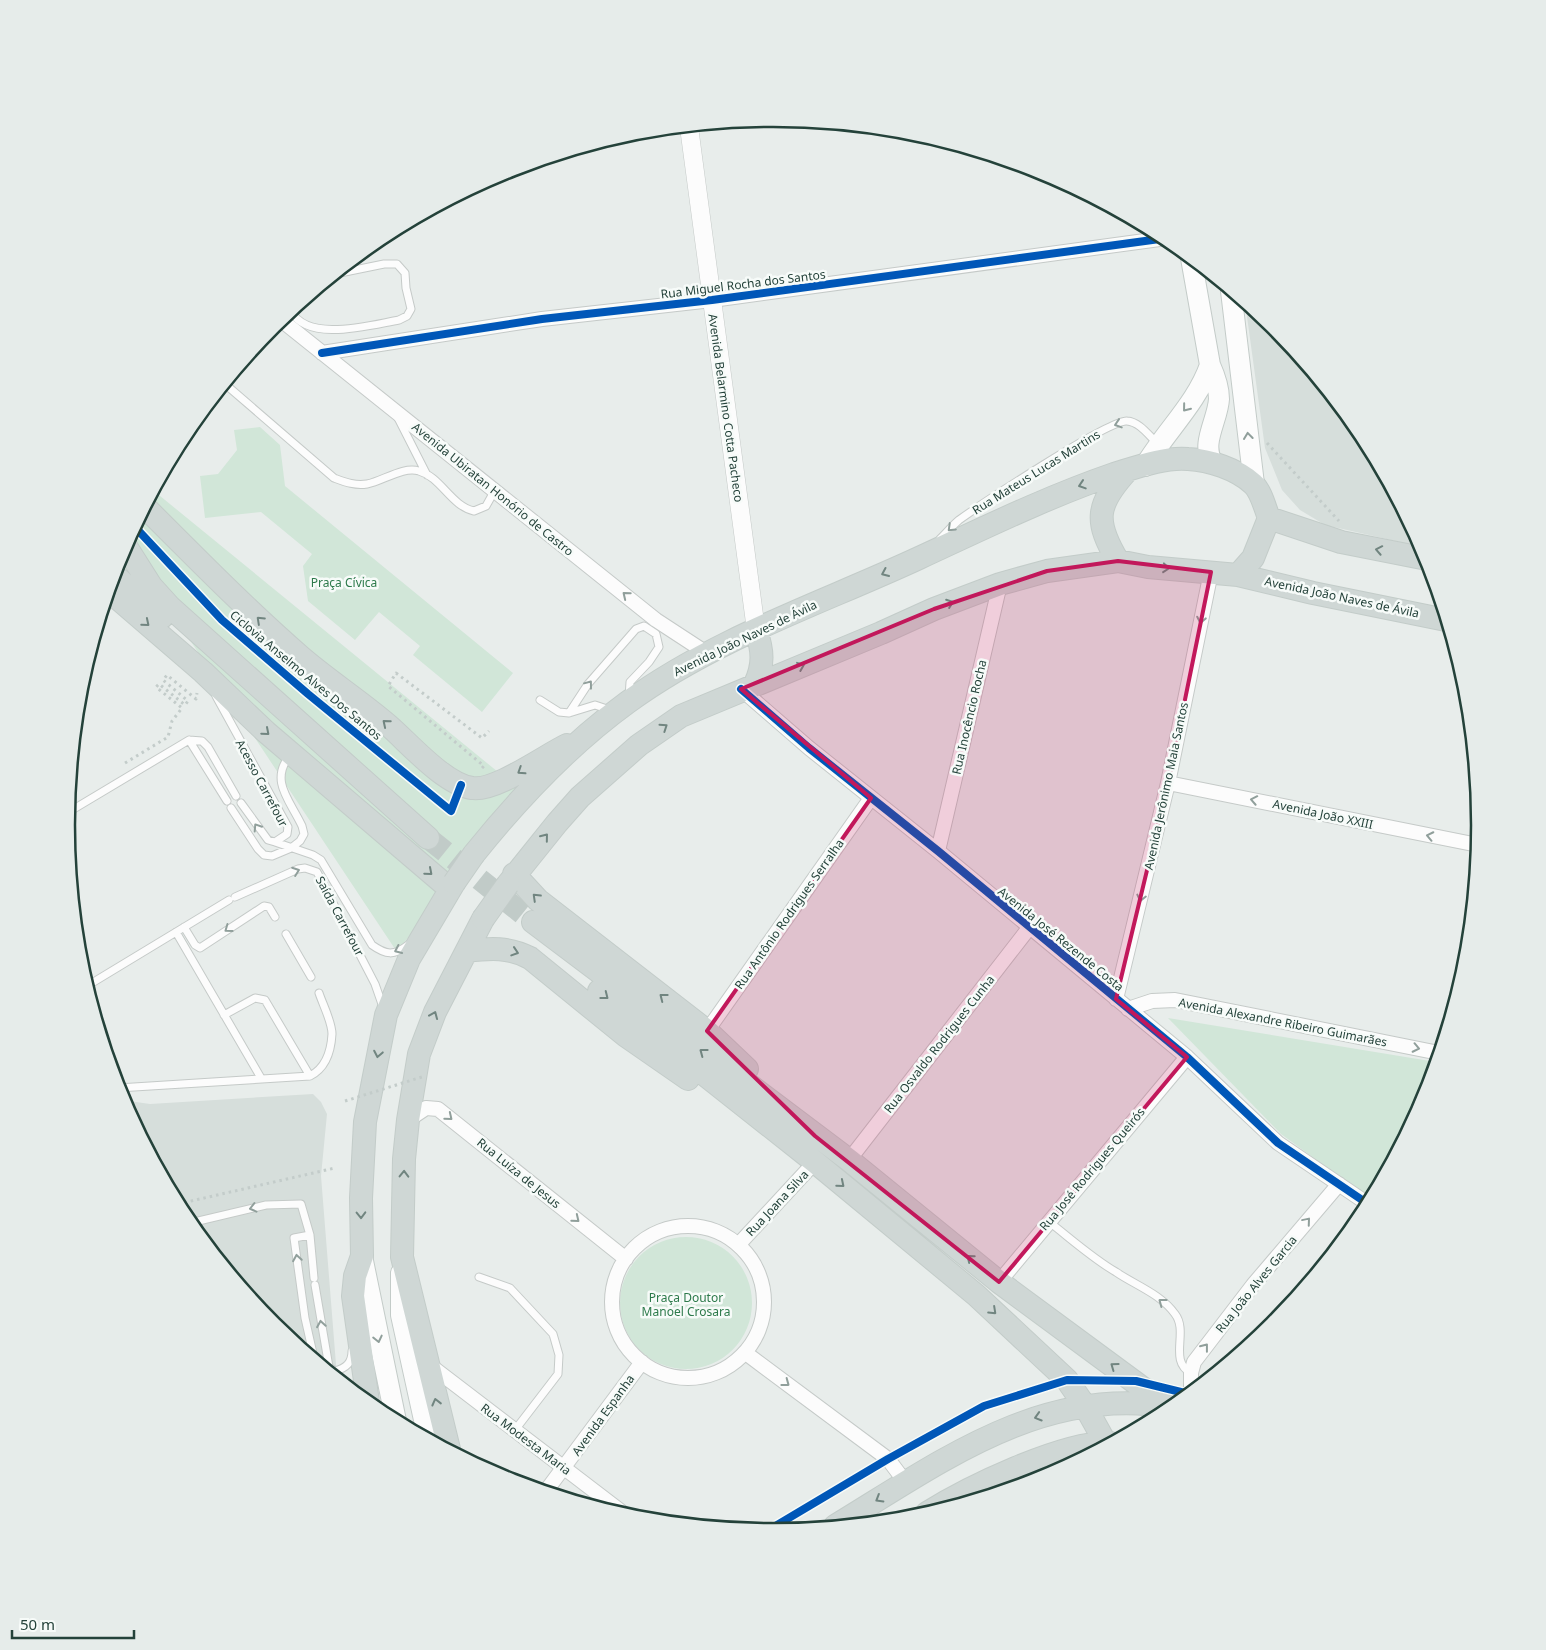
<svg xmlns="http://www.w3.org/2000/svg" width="1546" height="1650" font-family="'Noto Sans',sans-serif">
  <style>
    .built { fill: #d6dedb }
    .green { fill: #d1e6d8 }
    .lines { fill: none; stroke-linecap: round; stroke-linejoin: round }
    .primary-tunnel { stroke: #c1cbc8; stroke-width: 22; stroke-dasharray: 22 11; stroke-linecap: butt }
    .service-casing { stroke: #c5cac8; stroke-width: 9 }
    .minor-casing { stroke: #c5cac8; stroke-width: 16 }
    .tertiary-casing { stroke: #c5cac8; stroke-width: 19 }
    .secondary-casing { stroke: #c3cbc8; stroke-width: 22 }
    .primary-casing { stroke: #c3ccc9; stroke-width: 24 }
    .path { stroke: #c3ccca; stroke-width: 3; stroke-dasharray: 2.5 4; stroke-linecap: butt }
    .service { stroke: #fcfcfc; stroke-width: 7 }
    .minor { stroke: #fcfcfc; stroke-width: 14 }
    .tertiary { stroke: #fcfcfc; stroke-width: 18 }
    .secondary { stroke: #fcfcfc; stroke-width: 20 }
    .primary { stroke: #cfd7d5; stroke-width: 22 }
    .primary-bridge-casing { stroke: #c3ccc9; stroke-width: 24; stroke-linecap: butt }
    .path-bridge { stroke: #c3ccca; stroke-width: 3; stroke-dasharray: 2.5 4; stroke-linecap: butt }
    .primary-bridge { stroke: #cfd7d5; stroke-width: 22 }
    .cycleway-casing { stroke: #f7fbf9; stroke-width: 11 }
    .cycleway { stroke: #0057b8; stroke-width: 8 }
    .oneway { stroke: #909f9b }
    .oneway2 { stroke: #718580 }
    .marked { fill: #c2185b; fill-opacity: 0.2; stroke: #c2185b; stroke-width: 4; stroke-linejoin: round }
    .labels { text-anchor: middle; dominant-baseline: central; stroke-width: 5; stroke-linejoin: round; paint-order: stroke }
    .street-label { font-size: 12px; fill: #24423a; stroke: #f7fbf9 }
    .park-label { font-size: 12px; fill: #2d7a4b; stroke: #f7fbf9 }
    .rim { fill: none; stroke: #24423a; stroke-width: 2.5 }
  </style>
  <rect width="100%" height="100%" fill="#e8edeb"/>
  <path class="built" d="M1245,302L1273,325L1361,433L1422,547L1325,525L1300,510L1282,490L1265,448Z
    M313,1094L321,1102L327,1114L321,1176L337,1377L273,1325L185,1217L122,1100L150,1104Z"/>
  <path class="green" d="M260,427L280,445L285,486L513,673L482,712L413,655L420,646L379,612L355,640L308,601L303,566L312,554L261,512L205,518L200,476L218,474L237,450L234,430Z
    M154,491L520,790L397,952L168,607L118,561Z
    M1168,1018L1436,1062L1426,1096L1370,1199L1281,1134Z
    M620 1303a66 66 0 1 1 132 0a66 66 0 1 1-132 0Z"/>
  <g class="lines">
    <path class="primary-tunnel" d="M428,838L533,922"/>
    <g class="service-casing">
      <path id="service" d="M291,311C308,343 370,325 399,320L407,316L411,309L406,288L405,273L397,264H384L335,274
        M225,384L334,478C345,482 355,486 367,484C383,481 403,466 419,471C441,477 451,506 474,511L486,506L495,490
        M398,418L427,475
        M940,539C946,533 952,526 959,520C980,505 1110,419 1127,421C1140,422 1149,436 1158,444
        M216,696L288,827L287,834L275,842L268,840L241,803
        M540,700L559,712L569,713
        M610,710L595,705L569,713L588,684L636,629L644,626L656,634L659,647L649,662L630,682L629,698
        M189,740L227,801
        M231,808L258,849L264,855L272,856L291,848L300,841L304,834L302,826C290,800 269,781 290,755
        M67,813L189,740L202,741L208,747L236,796
        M275,842L313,855L321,860L372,945C386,955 394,956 408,945
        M235,897L298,869L305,868L317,872L375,984L383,1007
        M184,927L195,945L200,948L264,906L269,907L275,917
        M176,932L261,1078
        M286,934L311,977
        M87,986L229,900
        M224,1015L255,998L265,1000L310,1076
        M118,1088L310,1076C326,1068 331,1052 332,1034C332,1022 323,1005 319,993
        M1048,1221C1070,1238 1092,1258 1116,1272C1135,1285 1161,1294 1175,1314C1189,1332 1168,1361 1191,1373
        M190,1223L266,1205L301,1204L310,1235L314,1278
        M310,1235L294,1238L305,1318L314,1358
        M479,1277L510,1288L553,1334L559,1355L558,1374L515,1430
        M315,1285L329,1367L335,1371C346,1368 352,1363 352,1351"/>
    </g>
    <g class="minor-casing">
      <path id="minor" d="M280,319L656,620L708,654
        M322,353L542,319L712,300L1167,238
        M741,689L809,748L938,851L1187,1057L1278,1143L1368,1204
        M1168,783L1478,845
        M938,851L1000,584
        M1116,999L1168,783L1211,572
        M1128,1009L1152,1001L1175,1000L1439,1053
        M707,1031L871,798
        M408,1120L426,1108L438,1109L626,1259
        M849,1160L1029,928
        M612 1302a76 76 0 1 1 152 0a76 76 0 1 1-152 0Z
        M739,1244L815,1162
        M999,1282L1187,1057
        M747,1354L888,1459L906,1483
        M427,1363L627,1516
        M1191,1392V1373L1194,1362L1253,1285L1339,1184
        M546,1491L642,1362"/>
    </g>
    <g class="tertiary-casing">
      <path id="tertiary" d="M689,127L756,630"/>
    </g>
    <g class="secondary-casing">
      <path id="secondary" d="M1191,258L1210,365C1215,376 1219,387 1219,399C1218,420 1200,444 1213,463
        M1231,291L1254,484
        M1145,466C1165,432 1197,403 1210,365
        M362,1256L396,1421
        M401,1273V1315L428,1438"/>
    </g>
    <g class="primary-casing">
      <path id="primary" d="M145,507C196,558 247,610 301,657C329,681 360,701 388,725C409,743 444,784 472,788C495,792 544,756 567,745
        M1269,518L1341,542L1427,559
        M125,545L151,586L170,607L428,838
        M1118,561C1094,521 1096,505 1127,471
        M114,575L162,617
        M109,591L203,672L266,732L450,889
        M755,684C764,664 763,651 756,630
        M474,854C519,798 570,744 628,702C716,638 822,603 919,558C984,528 1047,497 1114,474C1137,467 1164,457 1188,459C1209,460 1237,469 1253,484C1261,491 1265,508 1269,518L1253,558L1238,575
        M514,874L538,900L707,1031L747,1069
        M508,884L557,823L580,797L639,745L681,716L881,633L934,609L1000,584L1047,571L1118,561L1148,567L1238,575L1313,593L1446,620
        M533,922L849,1160L999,1282L1167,1406
        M467,951C491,948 509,947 530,958L626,1036L688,1079
        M599,991L815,1162L976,1295L1067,1380L1085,1406L1105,1442
        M368,1402L353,1296L355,1276L362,1256L361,1198L365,1122L386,1015L409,959L454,883
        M449,1449L402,1257L404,1159L408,1120L419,1054L435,1012L483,919
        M927,1513C967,1488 1063,1441 1110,1443
        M835,1526C939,1463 1042,1385 1170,1407"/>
    </g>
    <path class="path" d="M1267,443L1339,521
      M125,763L168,737L172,721L182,708L156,687L159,684L185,705L188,701L163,680L167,675L196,699L197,693
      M482,768L484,766L388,686L396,673L482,738L489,731
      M178,1204L335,1168"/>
    <use href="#service" class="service"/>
    <use href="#minor" class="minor"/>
    <use href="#tertiary" class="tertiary"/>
    <use href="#secondary" class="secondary"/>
    <use href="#primary" class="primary"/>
    <g class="primary-bridge-casing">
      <path id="primary-bridge" d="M454,883L474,854
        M483,919L508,884"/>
    </g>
    <path class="path-bridge" d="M345,1101L425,1076"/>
    <use href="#primary-bridge" class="primary-bridge"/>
    <g class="cycleway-casing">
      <path id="cycleway" d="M322,353L542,319L712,300L1167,238
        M135,527L222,620L308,694L451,811L461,785
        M741,689L809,748L938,851L1187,1057L1278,1143L1368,1204
        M767,1531L888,1459L984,1406L1067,1380L1136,1381L1189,1394"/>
    </g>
    <use href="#cycleway" class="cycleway"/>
  </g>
  <defs><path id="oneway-chevron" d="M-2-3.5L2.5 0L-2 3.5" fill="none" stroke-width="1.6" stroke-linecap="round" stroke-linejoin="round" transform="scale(1.25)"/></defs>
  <g class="oneway">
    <use href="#oneway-chevron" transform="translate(1186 408) rotate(129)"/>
    <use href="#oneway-chevron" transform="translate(1118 424) rotate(162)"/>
    <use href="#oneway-chevron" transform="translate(1248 436) rotate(-97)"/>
    <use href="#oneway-chevron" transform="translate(951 528) rotate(136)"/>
    <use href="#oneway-chevron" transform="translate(626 595) rotate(-141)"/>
    <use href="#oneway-chevron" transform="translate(1201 620) rotate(101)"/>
    <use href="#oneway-chevron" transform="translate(589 684) rotate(-53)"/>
    <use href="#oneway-chevron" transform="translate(1254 800) rotate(-169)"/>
    <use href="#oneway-chevron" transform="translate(257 827) rotate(-123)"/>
    <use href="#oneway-chevron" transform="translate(1430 836) rotate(-168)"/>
    <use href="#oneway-chevron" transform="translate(296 871) rotate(-20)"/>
    <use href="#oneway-chevron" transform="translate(1141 898) rotate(103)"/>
    <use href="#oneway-chevron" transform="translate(228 929) rotate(144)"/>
    <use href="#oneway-chevron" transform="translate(398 950) rotate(155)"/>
    <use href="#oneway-chevron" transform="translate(1416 1048) rotate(12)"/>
    <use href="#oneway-chevron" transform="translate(449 1117) rotate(39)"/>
    <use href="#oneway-chevron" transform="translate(253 1208) rotate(166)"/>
    <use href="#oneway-chevron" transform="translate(576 1219) rotate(39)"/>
    <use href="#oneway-chevron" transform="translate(1307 1221) rotate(-50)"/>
    <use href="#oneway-chevron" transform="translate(297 1258) rotate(-99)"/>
    <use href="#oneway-chevron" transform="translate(1162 1302) rotate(-143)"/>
    <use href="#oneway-chevron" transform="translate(321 1324) rotate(-99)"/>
    <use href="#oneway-chevron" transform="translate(378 1339) rotate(77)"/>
    <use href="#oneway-chevron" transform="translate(1205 1347) rotate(-52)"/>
    <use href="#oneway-chevron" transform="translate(786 1383) rotate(37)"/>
  </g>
  <g class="oneway2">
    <use href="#oneway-chevron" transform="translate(1082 485) rotate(162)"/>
    <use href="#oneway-chevron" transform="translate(1379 550) rotate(-169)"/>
    <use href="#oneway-chevron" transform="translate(1166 568) rotate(5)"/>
    <use href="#oneway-chevron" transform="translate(885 573) rotate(156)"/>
    <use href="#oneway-chevron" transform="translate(950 603) rotate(-20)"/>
    <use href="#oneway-chevron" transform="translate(260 620) rotate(-137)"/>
    <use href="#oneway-chevron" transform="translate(146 623) rotate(40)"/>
    <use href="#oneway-chevron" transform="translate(801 666) rotate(-22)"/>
    <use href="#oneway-chevron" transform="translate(386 723) rotate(-140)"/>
    <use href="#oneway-chevron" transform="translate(664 727) rotate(-34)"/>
    <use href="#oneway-chevron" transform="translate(266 732) rotate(41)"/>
    <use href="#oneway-chevron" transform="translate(521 771) rotate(147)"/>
    <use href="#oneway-chevron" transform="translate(545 837) rotate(-51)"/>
    <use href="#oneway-chevron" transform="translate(429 872) rotate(41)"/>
    <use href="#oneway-chevron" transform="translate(536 897) rotate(-136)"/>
    <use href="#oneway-chevron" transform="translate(515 952) rotate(18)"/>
    <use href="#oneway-chevron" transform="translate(605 996) rotate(38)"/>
    <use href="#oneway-chevron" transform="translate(663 997) rotate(-142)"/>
    <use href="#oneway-chevron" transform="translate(434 1015) rotate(-67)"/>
    <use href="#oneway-chevron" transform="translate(703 1052) rotate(-143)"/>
    <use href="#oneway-chevron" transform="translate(378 1054) rotate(101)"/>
    <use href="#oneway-chevron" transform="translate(404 1174) rotate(-89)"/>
    <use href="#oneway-chevron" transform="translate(841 1184) rotate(40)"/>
    <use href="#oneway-chevron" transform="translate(361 1215) rotate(89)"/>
    <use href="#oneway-chevron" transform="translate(970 1258) rotate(-141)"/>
    <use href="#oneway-chevron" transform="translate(993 1311) rotate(43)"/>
    <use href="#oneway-chevron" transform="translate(1114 1366) rotate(-144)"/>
    <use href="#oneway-chevron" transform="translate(436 1402) rotate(-104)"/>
    <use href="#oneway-chevron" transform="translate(1038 1417) rotate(163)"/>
    <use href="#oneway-chevron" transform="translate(879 1499) rotate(149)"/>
  </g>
  <path class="marked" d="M1118,561L1211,572L1168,783L1116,999L1187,1057L999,1282L815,1136L707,1031L871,798L741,689L934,609L1047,571Z"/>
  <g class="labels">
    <g class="street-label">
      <text transform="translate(743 284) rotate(-7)">Rua Miguel Rocha dos Santos</text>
      <text transform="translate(726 408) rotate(82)">Avenida Belarmino Cotta Pacheco</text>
      <text transform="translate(1036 472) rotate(-32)">Rua Mateus Lucas Martins</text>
      <text transform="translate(493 489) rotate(39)">Avenida Ubiratan Honório de Castro</text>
      <text transform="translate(1342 597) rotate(12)">Avenida João Naves de Ávila</text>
      <text transform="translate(745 638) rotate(-26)">Avenida João Naves de Ávila</text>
      <text transform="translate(306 675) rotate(40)">Ciclovia Anselmo Alves Dos Santos</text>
      <text transform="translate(969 717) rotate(-77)">Rua Inocêncio Rocha</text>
      <text transform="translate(262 783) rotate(62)">Acesso Carrefour</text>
      <text transform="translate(1166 786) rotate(-78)">Avenida Jerônimo Maia Santos</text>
      <text transform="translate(1323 814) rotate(12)">Avenida João XXIII</text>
      <text transform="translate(789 914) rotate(-55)">Rua Antônio Rodrigues Serralha</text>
      <text transform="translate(340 916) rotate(62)">Saída Carrefour</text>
      <text transform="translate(1061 939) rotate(39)">Avenida José Rezende Costa</text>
      <text transform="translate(1283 1022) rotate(11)">Avenida Alexandre Ribeiro Guimarães</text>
      <text transform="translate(939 1044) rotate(-52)">Rua Osvaldo Rodrigues Cunha</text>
      <text transform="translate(1092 1169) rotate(-50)">Rua José Rodrigues Queirós</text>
      <text transform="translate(519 1173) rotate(39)">Rua Luíza de Jesus</text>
      <text transform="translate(777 1203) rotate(-47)">Rua Joana Silva</text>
      <text transform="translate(1256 1284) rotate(-51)">Rua João Alves Garcia</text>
      <text transform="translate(603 1415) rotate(-54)">Avenida Espanha</text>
      <text transform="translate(526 1439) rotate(37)">Rua Modesta Maria</text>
    </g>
    <g class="park-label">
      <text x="344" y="582">Praça Cívica</text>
      <text x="686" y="1297">Praça Doutor<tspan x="686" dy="14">Manoel Crosara</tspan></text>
    </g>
  </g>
  <path d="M0 0H1546V1650H0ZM75 825a698 698 0 1 1 1396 0a698 698 0 1 1-1396 0Z" fill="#e6ecea" fill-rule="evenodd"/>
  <path class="rim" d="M75 825a698 698 0 1 1 1396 0a698 698 0 1 1-1396 0Z"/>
  <path d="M12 1630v8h122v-8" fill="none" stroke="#24423a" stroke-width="2.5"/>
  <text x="20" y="1630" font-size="15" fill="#24423a" stroke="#f7fbf9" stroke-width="4" paint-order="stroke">50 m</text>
</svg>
